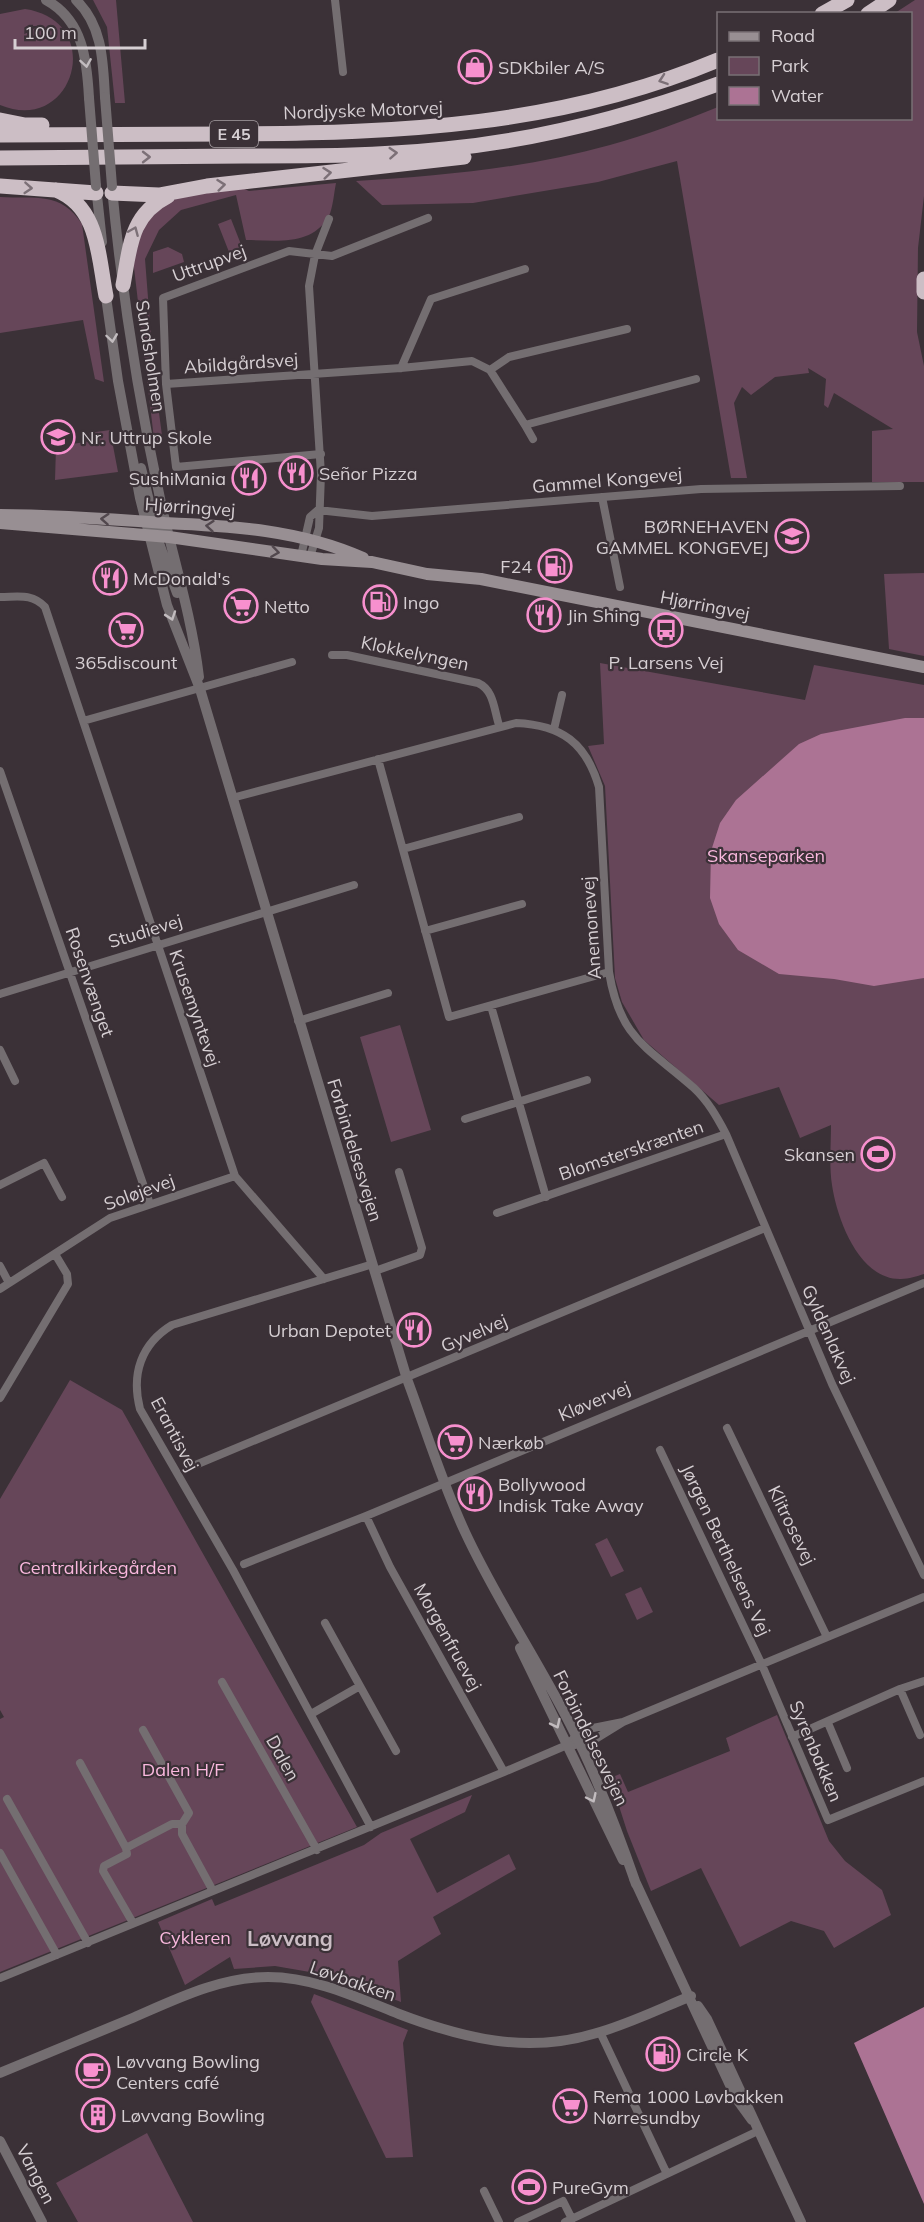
<svg xmlns="http://www.w3.org/2000/svg" width="924" height="2222" font-family="Mulish,sans-serif">
  <style>
    .green { fill: #664659 }
    .water { fill: #ac7394 }
    .lines { fill: none; stroke-linecap: round; stroke-linejoin: round }
    .minor { stroke: #746e71; stroke-width: 8 }
    .tertiary { stroke: #746e71; stroke-width: 10 }
    .secondary { stroke: #988f93; stroke-width: 12 }
    .motorway { stroke: #ccbec5; stroke-width: 15 }
    .tertiary-bridge { stroke: #746e71; stroke-width: 10 }
    .oneway { stroke: #c2bcbf }
    .oneway2 { stroke: #7c7077 }
    .oneway3 { stroke: #52484e }
    .labels { text-anchor: middle; dominant-baseline: central; stroke-width: 4.5; stroke-linejoin: round; paint-order: stroke }
    .shield { fill: #3b3137; stroke: #a8a0a4; stroke-width: 1.5 }
    .shield-label { font-size: 16px; font-weight: bold; fill: #d6cfd3 }
    .poi-label { font-size: 18px; fill: #d6cfd3; stroke: #3b3137; text-anchor: start }
    .street-label { font-size: 18px; fill: #d6cfd3; stroke: #3b3137 }
    .park-label { font-size: 18px; fill: #fab8de; stroke: #3b3137 }
    .quarter-label { font-size: 21px; font-weight: bold; fill: #cbbdc5; stroke: #3b3137 }
  </style>
  <rect width="100%" height="100%" fill="#3b3137"/>
  <path class="green" d="M93,0H116L125,103H115L107,27Z
    M915,0H924V196L918,248L917,332L924,366V482H872V431L893,429L834,393L828,408L824,405L826,379L808,368L809,373L775,377L751,395L742,387L734,403L747,478H731L677,161L598,182L473,203L382,205L356,181C441,176 528,168 610,145C647,135 683,121 718,107V118H910V14L895,13Z
    M25,9C107,21 74,136 0,105V14Z
    M336,183C334,193 333,207 329,216C311,247 276,240 246,240L236,195L181,210L159,230L145,259L154,375L163,443L154,439L133,259L143,224L170,201L193,193L242,188L249,191Z
    M0,197C35,199 61,191 82,224L104,382L95,379L83,320L0,333Z
    M231,219L242,247L229,252L218,224Z
    M168,247L182,254L184,262L153,273V252Z
    M110,430L118,472L55,480L56,447L90,441L89,433Z
    M924,573V656L889,649L884,574Z
    M600,663L805,700L814,665L924,685V1274C917,1276 909,1279 901,1279C859,1280 837,1219 832,1185C829,1166 831,1144 831,1125L800,1138L779,1087L719,1105L644,1040L622,1002L615,978L605,786L588,746L604,744Z
    M400,1025L431,1130L391,1142L360,1037Z
    M70,1380L122,1410L357,1827L0,1972V1719L4,1717L0,1710V1499Z
    M607,1538L624,1571L611,1577L595,1544Z
    M641,1587L653,1612L637,1620L625,1594Z
    M777,1715L829,1841L845,1861L882,1890L891,1915L834,1948L824,1931L791,1921L740,1947L701,1868L651,1891L627,1831L610,1778L620,1774L628,1792L730,1751L726,1738Z
    M472,1795L465,1812L410,1839L437,1893L509,1854L516,1869L433,1917L441,1934L398,1961L401,2002L333,1976L275,1966L234,1969L230,1957L185,1985L158,1922L212,1899L215,1906L364,1845L381,1833Z
    M314,1994L408,2030L403,2043L413,2157L386,2158L311,2002Z
    M147,2133L193,2222H78L56,2183Z"/>
  <path class="water" d="M905,718H924V978L874,986L834,979L779,974L738,950L719,924L710,898L711,851L720,823L736,800L799,744L821,734Z
    M924,2007V2204L854,2043Z"/>
  <g class="lines">
    <path class="minor" d="M335,0L343,72
      M401,368L431,299L525,269
      M490,370L509,357L627,329
      M166,384L163,298L289,251L332,256L428,218
      M525,425L533,439
      M321,454L176,467L166,384L401,368L472,361L490,370L525,425L696,379
      M602,497L620,587
      M318,510L372,516L701,489L900,486
      M301,556L310,517L318,510
      M310,557L319,528L321,474L309,286L315,255L329,219
      M0,597C18,597 32,593 45,607L235,1176L324,1279
      M332,655H347L478,683C494,690 494,710 499,725
      M83,721L292,662
      M554,729L562,695
      M378,759L449,1017L609,972
      M0,771L150,1204
      M232,798L516,723C562,725 586,743 599,787L609,972C620,1040 648,1047 694,1088C708,1101 717,1117 726,1134L832,1384L924,1575
      M403,849L519,817
      M425,931L522,904
      M0,994L354,885
      M491,1006L546,1197
      M298,1021L388,993
      M0,1050L15,1081
      M465,1119L587,1080
      M0,1185L44,1163L62,1197
      M497,1213L726,1134
      M0,1266L9,1283
      M375,1271L420,1255L422,1248L399,1172
      M0,1289L110,1218L235,1176
      M0,1398L68,1284L67,1274L55,1254
      M727,1428L827,1637
      M660,1450L762,1665L828,1820L924,1781
      M193,1466L765,1228
      M366,1516L390,1567L504,1772
      M244,1564L366,1516L924,1283
      M325,1623L396,1751
      M222,1682L317,1850
      M900,1689L924,1681
      M311,1714L360,1686
      M828,1723L847,1768
      M792,1737L900,1689L920,1735
      M575,1745L597,1738L623,1722L924,1597
      M80,1763L126,1848L127,1854L104,1866L103,1871L133,1923
      M7,1799L88,1943
      M182,1824V1834L213,1891
      M371,1827L233,1570L140,1409C131,1374 141,1344 172,1325L373,1264
      M126,1848L172,1824H182L189,1813L143,1730
      M0,1853L57,1955
      M0,1978L504,1772L567,1745L576,1736L593,1728L623,1722
      M600,2032L667,2174
      M484,2191L499,2222
      M518,2222L563,2201L572,2219
      M565,2222L758,2131"/>
    <path class="tertiary" d="M46,0C83,20 87,60 89,98
      M76,0C103,26 103,62 105,97
      M96,186L102,242
      M112,188C122,295 139,402 162,508C175,564 192,619 199,677
      M105,290L118,381L140,498L167,605L200,689L407,1379C426,1430 442,1483 465,1532C496,1599 537,1659 570,1724C597,1776 617,1829 636,1884
      M141,468L152,513L160,527
      M155,532L177,593
      M520,1648L623,1860
      M634,1879L736,2098L752,2120
      M698,2006L707,2019L801,2222
      M0,2073C43,2055 87,2037 130,2019C174,2000 219,1977 268,1977C314,1977 356,1997 399,2014C462,2038 526,2054 593,2034C627,2025 659,2009 691,1996
      M0,2141L42,2222"/>
    <path class="secondary" d="M0,515C55,515 110,519 165,523C233,526 300,530 363,558
      M0,523L169,537L322,559L372,562L427,574L481,579L924,667"/>
    <path class="motorway" d="M822,14L847,0
      M868,14L889,0
      M0,120L25,125H42
      M0,135C77,135 155,134 232,134C401,133 560,126 718,60
      M0,158C82,157 164,156 245,156C312,156 379,156 445,149C540,140 630,116 718,84
      M0,186L96,193
      M56,190C99,207 98,256 106,296
      M112,193L159,195L207,186L464,157
      M924,279V292
      M123,285C130,248 130,215 168,196"/>
    <path class="tertiary-bridge" d="M105,97L112,186
      M89,98L96,186"/>
  </g>
  <defs><path id="oneway-chevron" d="M-2-3.5L2.5 0L-2 3.5" fill="none" stroke-width="1.6" stroke-linecap="round" stroke-linejoin="round" transform="scale(1.5)"/></defs>
  <g class="oneway">
    <use href="#oneway-chevron" transform="translate(86 63) rotate(81)"/>
    <use href="#oneway-chevron" transform="translate(112 338) rotate(82)"/>
    <use href="#oneway-chevron" transform="translate(171 616) rotate(71)"/>
    <use href="#oneway-chevron" transform="translate(556 1724) rotate(64)"/>
    <use href="#oneway-chevron" transform="translate(592 1798) rotate(65)"/>
  </g>
  <g class="oneway2">
    <use href="#oneway-chevron" transform="translate(663 80) rotate(161)"/>
    <use href="#oneway-chevron" transform="translate(393 153) rotate(-4)"/>
    <use href="#oneway-chevron" transform="translate(146 157)"/>
    <use href="#oneway-chevron" transform="translate(327 173) rotate(-6)"/>
    <use href="#oneway-chevron" transform="translate(221 185) rotate(-6)"/>
    <use href="#oneway-chevron" transform="translate(28 188) rotate(4)"/>
    <use href="#oneway-chevron" transform="translate(134 231) rotate(-67)"/>
  </g>
  <g class="oneway3">
    <use href="#oneway-chevron" transform="translate(105 519) rotate(-176)"/>
    <use href="#oneway-chevron" transform="translate(210 526) rotate(-175)"/>
    <use href="#oneway-chevron" transform="translate(275 552) rotate(8)"/>
  </g>
  <defs>
    <g id="shop-ring" transform="scale(1.725)"><circle r="9.5" fill="#3b3137" stroke="#f790ce" stroke-width="1.5"/><path d="M-5-2.5h2.3a2.7 3.5 0 0 1 5.4 0H5L5.5 6h-11ZM-1.5-2.5h3a1.5 2.3 0 0 0-3 0Z" fill="#f790ce"/></g>
    <g id="school-ring" transform="scale(1.725)"><circle r="9.5" fill="#3b3137" stroke="#f790ce" stroke-width="1.5"/><path d="M0-5L7-2L0 1L-7-2ZM-4 1L0 2.5L4 1V4Q0 6-4 4Z" fill="#f790ce"/></g>
    <g id="restaurant-ring" transform="scale(1.725)"><circle r="9.5" fill="#3b3137" stroke="#f790ce" stroke-width="1.5"/><path d="M-5-6h1v4h1v-4h1v4h1v-4h1v5L-1.5 .5V6h-2V.5L-5-1ZM5-6V6H3V1.5H1.5Q1.5-4 5-6Z" fill="#f790ce"/></g>
    <g id="fuel-ring" transform="scale(1.725)"><circle r="9.5" fill="#3b3137" stroke="#f790ce" stroke-width="1.5"/><path d="M-5.5-6h7V0h2V4h1.3V-2.5L3-4.5l.8-.8L6-3V5H2.5V1h-1V6h-7ZM-4.2-4.7v3.2H.2V-4.7Z" fill="#f790ce"/></g>
    <g id="supermarket-ring" transform="scale(1.725)"><circle r="9.5" fill="#3b3137" stroke="#f790ce" stroke-width="1.5"/><path d="M-6-5.5h2.5l.6 2H6L4.5 2H-2.5L-4.4-4H-6ZM-1.5 3.2a1.3 1.3 0 1 0 .1 0ZM3 3.2a1.3 1.3 0 1 0 .1 0Z" fill="#f790ce"/></g>
    <g id="bus-ring" transform="scale(1.725)"><circle r="9.5" fill="#3b3137" stroke="#f790ce" stroke-width="1.5"/><path d="M-5-6H5V4H4V6H2V4H-2V6H-4V4H-5ZM-3.5-4V0h7V-4ZM-3.5 1.2v1.5H-2V1.2ZM2 1.2v1.5H3.5V1.2Z" fill="#f790ce"/></g>
    <g id="stadium-ring" transform="scale(1.725)"><circle r="9.5" fill="#3b3137" stroke="#f790ce" stroke-width="1.5"/><path d="M0-5a6.5 5 0 1 0 0 10a6.5 5 0 1 0 0-10ZM-3.5-1.8h7v3.6h-7Z" fill="#f790ce"/></g>
    <g id="cafe-ring" transform="scale(1.725)"><circle r="9.5" fill="#3b3137" stroke="#f790ce" stroke-width="1.5"/><path d="M-5.5-4.5H6V0H3Q3 3.5 0 3.5H-2.5Q-5.5 3.5-5.5 0ZM3-3.2v2h1.7v-2ZM-6 4.5H4V6H-6Z" fill="#f790ce"/></g>
    <g id="building-ring" transform="scale(1.725)"><circle r="9.5" fill="#3b3137" stroke="#f790ce" stroke-width="1.5"/><path d="M-4-6H4V6H1V3H-1V6H-4ZM-2.5-4.3h1.7v1.8h-1.7ZM.8-4.3h1.7v1.8H.8ZM-2.5-1h1.7V.8h-1.7ZM.8-1h1.7V.8H.8Z" fill="#f790ce"/></g>
  </defs>
  <g fill-rule="evenodd">
    <use href="#shop-ring" x="475" y="67"/>
    <use href="#school-ring" x="58" y="437"/>
    <use href="#restaurant-ring" x="296" y="473"/>
    <use href="#restaurant-ring" x="249" y="478"/>
    <use href="#school-ring" x="792" y="536"/>
    <use href="#fuel-ring" x="555" y="566"/>
    <use href="#restaurant-ring" x="110" y="578"/>
    <use href="#fuel-ring" x="380" y="602"/>
    <use href="#supermarket-ring" x="241" y="606"/>
    <use href="#restaurant-ring" x="544" y="615"/>
    <use href="#supermarket-ring" x="126" y="630"/>
    <use href="#bus-ring" x="666" y="630"/>
    <use href="#stadium-ring" x="878" y="1154"/>
    <use href="#restaurant-ring" x="414" y="1330"/>
    <use href="#supermarket-ring" x="455" y="1442"/>
    <use href="#restaurant-ring" x="475" y="1494"/>
    <use href="#fuel-ring" x="663" y="2054"/>
    <use href="#cafe-ring" x="93" y="2071"/>
    <use href="#supermarket-ring" x="570" y="2106"/>
    <use href="#building-ring" x="98" y="2115"/>
    <use href="#stadium-ring" x="529" y="2187"/>
  </g>
  <g class="labels">
    <rect class="shield" x="210" y="121" width="48" height="26" rx="4.5"/>
    <g class="shield-label">
      <text x="234" y="134">E 45</text>
    </g>
    <g class="poi-label">
      <text x="498" y="67">SDKbiler A/S</text>
      <text x="81" y="437">Nr. Uttrup Skole</text>
      <text x="319" y="473">Señor Pizza</text>
      <text x="226" y="478" text-anchor="end">SushiMania</text>
      <text x="769" y="526" text-anchor="end">BØRNEHAVEN<tspan x="769" dy="21">GAMMEL KONGEVEJ</tspan></text>
      <text x="532" y="566" text-anchor="end">F24</text>
      <text x="133" y="578">McDonald's</text>
      <text x="403" y="602">Ingo</text>
      <text x="264" y="606">Netto</text>
      <text x="567" y="615">Jin Shing</text>
      <text x="126" y="662" text-anchor="middle">365discount</text>
      <text x="666" y="662" text-anchor="middle">P. Larsens Vej</text>
      <text x="855" y="1154" text-anchor="end">Skansen</text>
      <text x="391" y="1330" text-anchor="end">Urban Depotet</text>
      <text x="478" y="1442">Nærkøb</text>
      <text x="498" y="1484">Bollywood<tspan x="498" dy="21">Indisk Take Away</tspan></text>
      <text x="686" y="2054">Circle K</text>
      <text x="116" y="2061">Løvvang Bowling<tspan x="116" dy="21">Centers café</tspan></text>
      <text x="593" y="2096">Rema 1000 Løvbakken<tspan x="593" dy="21">Nørresundby</tspan></text>
      <text x="121" y="2115">Løvvang Bowling</text>
      <text x="552" y="2187">PureGym</text>
    </g>
    <g class="street-label">
      <text transform="translate(363 110) rotate(-2)">Nordjyske Motorvej</text>
      <text transform="translate(209 263) rotate(-20)">Uttrupvej</text>
      <text transform="translate(151 356) rotate(81)">Sundsholmen</text>
      <text transform="translate(241 363) rotate(-4)">Abildgårdsvej</text>
      <text transform="translate(607 480) rotate(-5)">Gammel Kongevej</text>
      <text transform="translate(190 507) rotate(4)">Hjørringvej</text>
      <text transform="translate(705 605) rotate(11)">Hjørringvej</text>
      <text transform="translate(415 653) rotate(12)">Klokkelyngen</text>
      <text transform="translate(591 928) rotate(-94)">Anemonevej</text>
      <text transform="translate(145 931) rotate(-17)">Studievej</text>
      <text transform="translate(90 982) rotate(71)">Rosenvænget</text>
      <text transform="translate(195 1008) rotate(71)">Krusemyntevej</text>
      <text transform="translate(355 1150) rotate(73)">Forbindelsesvejen</text>
      <text transform="translate(631 1150) rotate(-19)">Blomsterskrænten</text>
      <text transform="translate(139 1192) rotate(-20)">Soløjevej</text>
      <text transform="translate(474 1333) rotate(-23)">Gyvelvej</text>
      <text transform="translate(829 1334) rotate(66)">Gyldenlakvej</text>
      <text transform="translate(594 1401) rotate(-23)">Kløvervej</text>
      <text transform="translate(175 1434) rotate(62)">Erantisvej</text>
      <text transform="translate(792 1525) rotate(64)">Klitrosevej</text>
      <text transform="translate(726 1550) rotate(65)">Jørgen Berthelsens Vej</text>
      <text transform="translate(448 1637) rotate(61)">Morgenfruevej</text>
      <text transform="translate(591 1738) rotate(64)">Forbindelsesvejen</text>
      <text transform="translate(816 1751) rotate(67)">Syrenbakken</text>
      <text transform="translate(283 1758) rotate(61)">Dalen</text>
      <text transform="translate(353 1981) rotate(19)">Løvbakken</text>
      <text transform="translate(36 2174) rotate(63)">Vangen</text>
    </g>
    <g class="park-label">
      <text x="766" y="855">Skanseparken</text>
      <text x="98" y="1567">Centralkirkegården</text>
      <text x="183" y="1769">Dalen H/F</text>
      <text x="195" y="1937">Cykleren</text>
    </g>
    <g class="quarter-label">
      <text x="290" y="1938">Løvvang</text>
    </g>
  </g>
  <rect x="717" y="12" width="195" height="108" fill="#3b3137" stroke="#797075" stroke-width="1.5"/>
  <rect x="729" y="32" width="30" height="9" fill="#988f93" stroke="#797075" stroke-width="1.5"/>
  <text x="771" y="42" font-size="18" fill="#d6cfd3">Road</text>
  <rect x="729" y="57" width="30" height="18" fill="#664659" stroke="#797075" stroke-width="1.5"/>
  <text x="771" y="72" font-size="18" fill="#d6cfd3">Park</text>
  <rect x="729" y="87" width="30" height="18" fill="#ac7394" stroke="#797075" stroke-width="1.5"/>
  <text x="771" y="102" font-size="18" fill="#d6cfd3">Water</text>
  <path d="M15 39v9h130v-9" fill="none" stroke="#d6cfd3" stroke-width="3"/>
  <text x="24" y="39" font-size="18" fill="#d6cfd3" stroke="#3b3137" stroke-width="4.5" paint-order="stroke">100 m</text>
</svg>
